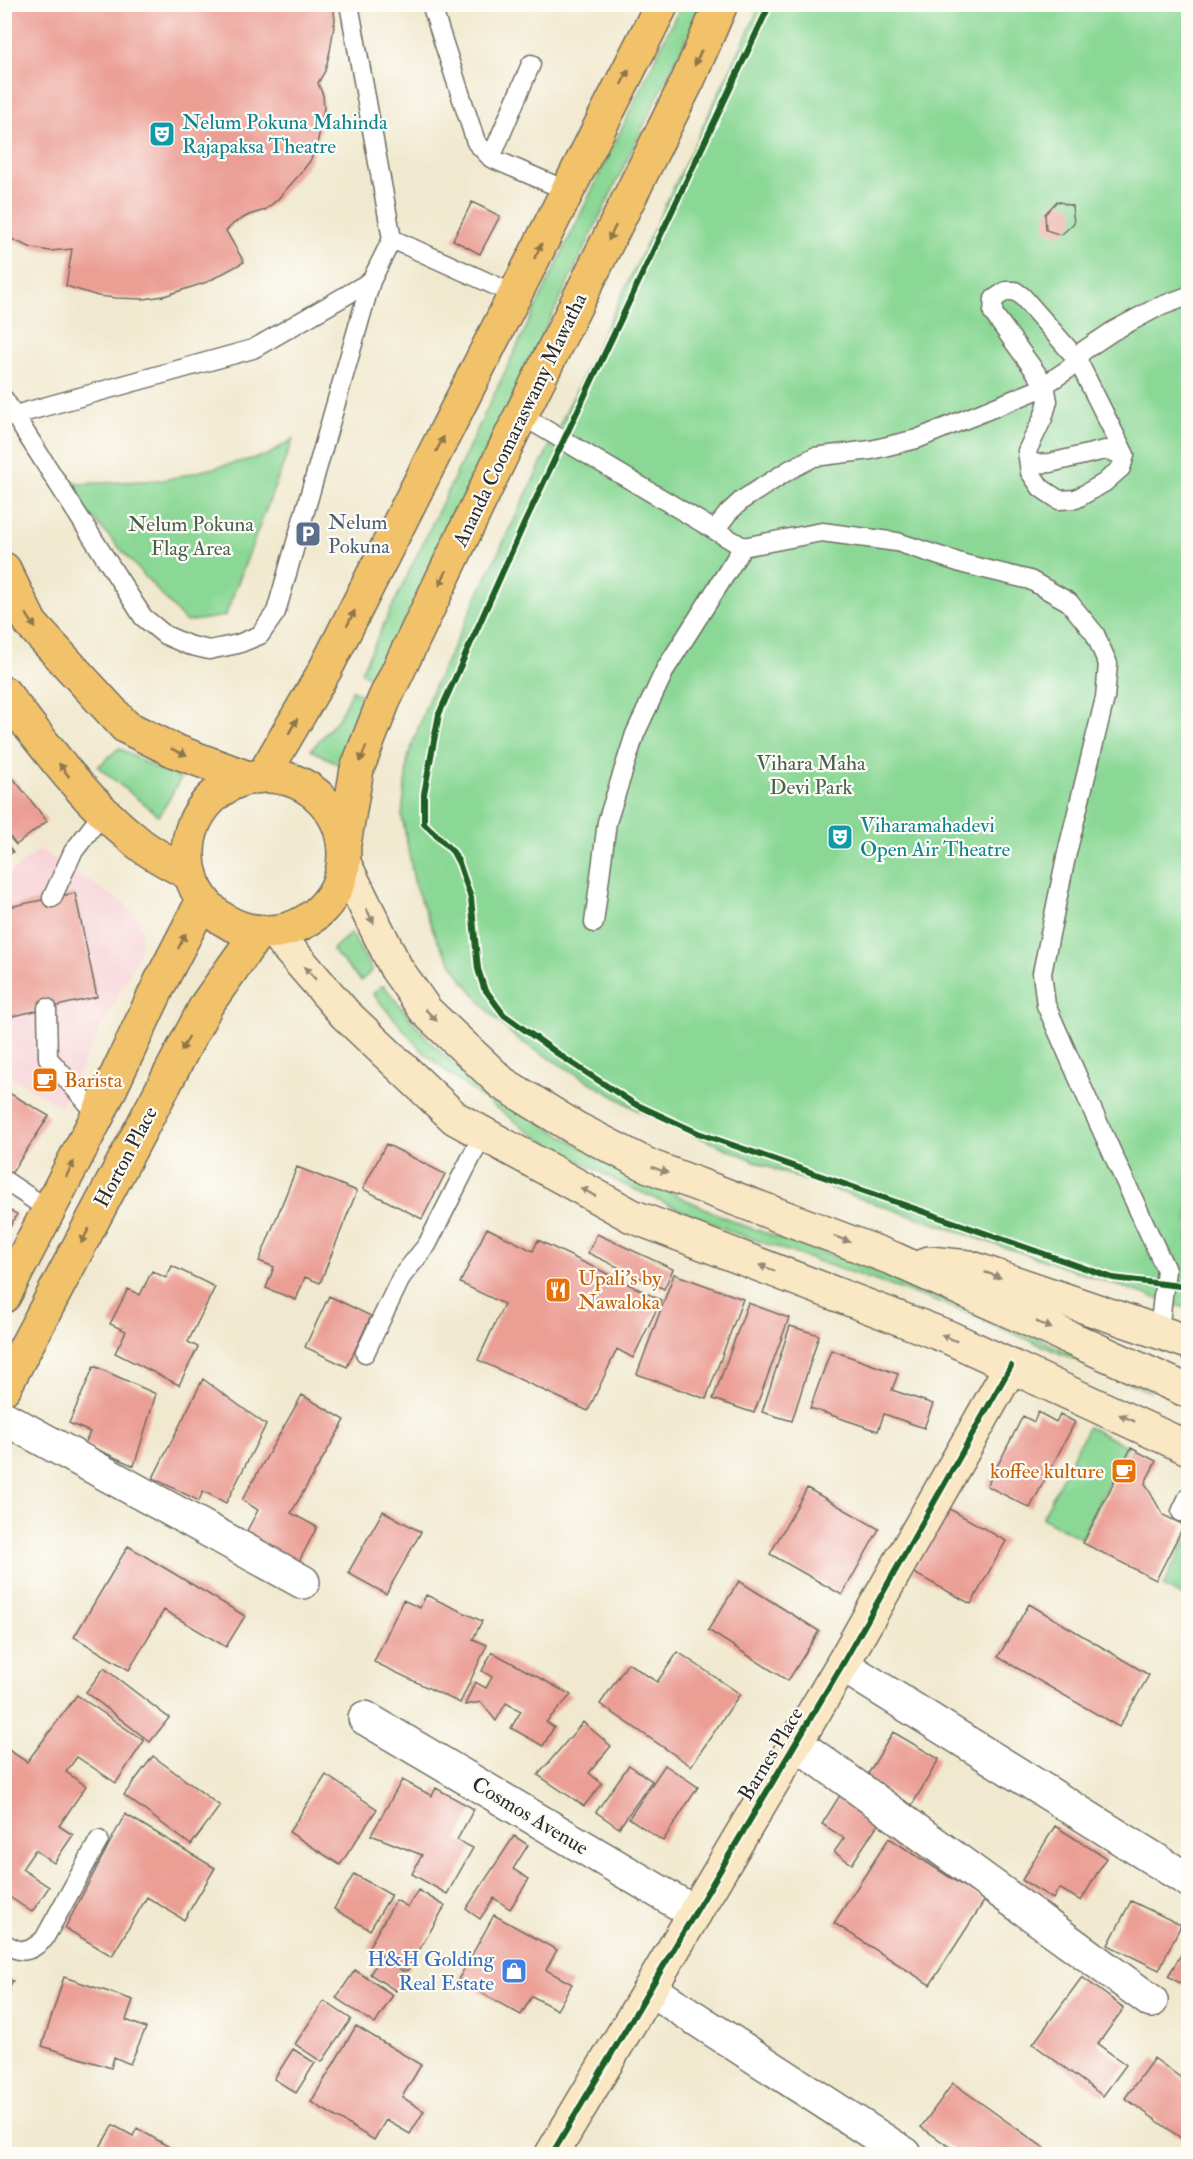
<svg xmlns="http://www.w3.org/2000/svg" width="1193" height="2159" font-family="'IM FELL Double Pica',serif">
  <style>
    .built { fill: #f7cfd5 }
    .green { fill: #8bd896; stroke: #5b8260; stroke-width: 1.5 }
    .building { fill: #eb9e94 }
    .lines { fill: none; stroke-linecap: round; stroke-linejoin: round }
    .lane-casing { stroke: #706e64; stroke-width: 21 }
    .street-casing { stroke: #706e64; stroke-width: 36 }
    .secondary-casing { stroke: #706e64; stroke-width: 36 }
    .primary-casing { stroke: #706e64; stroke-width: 36 }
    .highway-casing { stroke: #706e64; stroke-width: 36 }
    .lane { stroke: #fff; stroke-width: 18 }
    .street { stroke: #fff; stroke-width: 33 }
    .secondary { stroke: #fae7c3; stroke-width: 33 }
    .primary { stroke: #f2c26a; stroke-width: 33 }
    .highway { stroke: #f2c26a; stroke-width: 33 }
    .cycleway-casing { stroke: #fdfcf7; stroke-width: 10 }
    .cycleway { stroke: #1b5e20; stroke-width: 6 }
    .oneway { fill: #8e764a }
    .oneway2 { fill: #928977 }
    .labels { text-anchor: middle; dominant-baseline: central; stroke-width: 4.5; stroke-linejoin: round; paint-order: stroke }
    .culture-label { font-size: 21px; fill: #0d838f; stroke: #fdfcf7; text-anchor: start }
    .street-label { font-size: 21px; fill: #2b2b2b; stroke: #fdfcf7 }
    .service-label { font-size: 21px; fill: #4e5e75; stroke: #fdfcf7; text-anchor: start }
    .park-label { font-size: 21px; fill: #485f4b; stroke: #fdfcf7 }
    .food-label { font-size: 21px; fill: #c56008; stroke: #fdfcf7; text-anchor: start }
    .shop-label { font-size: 21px; fill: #366cbe; stroke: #fdfcf7; text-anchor: end }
  </style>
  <rect width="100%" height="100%" fill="#fdfcf7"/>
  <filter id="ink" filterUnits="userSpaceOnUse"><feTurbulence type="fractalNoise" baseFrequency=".0167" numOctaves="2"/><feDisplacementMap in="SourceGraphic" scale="12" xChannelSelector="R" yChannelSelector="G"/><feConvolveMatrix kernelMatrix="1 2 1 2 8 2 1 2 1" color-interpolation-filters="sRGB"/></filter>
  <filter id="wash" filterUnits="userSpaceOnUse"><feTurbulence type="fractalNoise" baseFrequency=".008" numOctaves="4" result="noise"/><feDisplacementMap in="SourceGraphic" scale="24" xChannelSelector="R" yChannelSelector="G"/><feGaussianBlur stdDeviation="1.35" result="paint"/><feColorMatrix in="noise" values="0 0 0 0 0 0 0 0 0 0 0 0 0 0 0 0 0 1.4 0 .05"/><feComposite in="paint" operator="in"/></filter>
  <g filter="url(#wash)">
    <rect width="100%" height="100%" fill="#f1e9cf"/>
    <path class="built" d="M40,849L126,905L138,918L142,932L140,948L137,958L61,1107L5,1073L4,878Z"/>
    <path class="green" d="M681,5H702L376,680L361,672Z
      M760,5H1188V1309L776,1170L639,1111L517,1039L491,1014L463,980L438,942L415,886L402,816L408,757L430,695L744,41Z
      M293,439L225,616L186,622L46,466L79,484L164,480L268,455Z
      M352,690L368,698L347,747L344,768L333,761L311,750L338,719Z
      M119,748L155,768L181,778L159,816L98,767Z
      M351,933L372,970L361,981L332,950Z
      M381,986H384L432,1044L453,1063L511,1106L624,1171L739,1224L945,1294L1151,1392L944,1304L734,1233L620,1183L537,1137L449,1074L420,1049L373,994Z
      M1088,1427L1127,1446L1081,1538L1042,1518Z
      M1188,1535V1599L1163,1586Z"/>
    <g id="blocks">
      <path class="building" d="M4,4H333L335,20L330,51L325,71L318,83L323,95L324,108L317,145L310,161L300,174L277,200L265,210L249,215L234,223L226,231L244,262L207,282L164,296L144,299L116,298L98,296L66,286L72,249L50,251L32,248L4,236Z
        M1057,201L1072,206L1074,223L1061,235L1046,230L1045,214Z
        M472,202L500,216L480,254L453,240Z
        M13,778L47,821L16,845L4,830V785Z
        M4,841L13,852L4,859Z
        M75,893L97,997L4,1018V908Z
        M4,1090L49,1116L9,1177L4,1175Z
        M386,1144L445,1174L422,1219L363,1189Z
        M297,1167L357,1191L320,1283L305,1277L296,1300L266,1288L274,1267L259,1261Z
        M4,1208L17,1214L4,1238Z
        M487,1228L533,1251L538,1240L661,1300L633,1358L617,1349L588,1411L478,1360L504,1304L460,1283Z
        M597,1234L673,1269L664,1289L588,1253Z
        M172,1266L215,1287L188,1342L198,1347L179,1385L115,1353L126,1331L110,1324L128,1289L140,1295L152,1271L166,1278Z
        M674,1274L743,1299L706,1399L637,1374Z
        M329,1296L371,1316L347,1367L305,1347Z
        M748,1303L789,1318L754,1413L713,1399Z
        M790,1326L819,1335L792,1421L762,1412Z
        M831,1350L898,1374L892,1390L933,1404L924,1428L884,1414L878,1431L810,1408Z
        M94,1366L156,1394L134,1466L85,1444L90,1432L69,1423Z
        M203,1379L266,1425L226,1503L203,1491L199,1501L153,1478Z
        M302,1395L345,1420L291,1513L317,1527L295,1569L242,1540L258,1510L242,1500Z
        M1038,1412L1056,1422L1060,1414L1075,1422L1030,1508L987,1486L1023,1416L1034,1422Z
        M1131,1448L1156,1461L1145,1483L1163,1515L1184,1525L1156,1580L1083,1543Z
        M807,1488L879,1529L842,1595L770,1554Z
        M948,1508L1006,1541L971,1604L912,1572Z
        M383,1511L421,1532L386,1594L348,1573Z
        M128,1546L245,1616L226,1647L164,1610L129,1670L74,1637Z
        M739,1581L819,1631L788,1681L708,1630Z
        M426,1595L482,1621L473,1639L487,1645L460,1703L374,1662L403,1600L420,1608Z
        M1029,1604L1149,1675L1119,1727L998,1657Z
        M492,1652L571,1695L546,1722L554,1727L543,1746L511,1728L521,1711L506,1703L496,1721L481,1702L465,1705L475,1682L486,1688L492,1677L482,1671Z
        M678,1652L740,1694L691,1766L600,1704L628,1663L657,1682Z
        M104,1668L169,1718L150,1742L86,1692Z
        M77,1695L144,1741L116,1783L77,1757L66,1772L86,1786L59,1826L73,1835L54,1863L35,1850L22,1869L49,1887L32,1912L8,1896L4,1902V1747L27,1762Z
        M583,1722L611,1746L589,1773L602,1784L584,1806L538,1775Z
        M893,1732L939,1759L912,1805L865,1779Z
        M153,1756L220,1806L191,1845L124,1795Z
        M629,1765L652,1781L619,1828L596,1812Z
        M665,1765L698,1787L663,1841L629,1818Z
        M326,1775L377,1809L340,1865L289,1832Z
        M402,1780L432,1796L436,1788L474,1809L457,1840L473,1848L447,1894L412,1874L422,1855L371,1835Z
        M842,1792L882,1818L852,1864L834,1852L844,1838L822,1824Z
        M125,1814L215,1868L184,1920L147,1897L112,1956L65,1928Z
        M1055,1826L1106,1858L1081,1901L1059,1888L1053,1899L1022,1880Z
        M514,1836L528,1845L513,1869L529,1879L510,1909L494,1898L480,1919L466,1909Z
        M889,1838L985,1900L930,1985L834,1923Z
        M354,1874L391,1895L370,1930L334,1909Z
        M418,1890L445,1906L407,1971L368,1948L396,1900L408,1907Z
        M1131,1901L1181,1925L1159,1970L1108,1945Z
        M494,1915L557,1950L546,1970L572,1984L557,2010L532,1996L521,2015L458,1980Z
        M1185,1948L1188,1950V1988L1168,1976Z
        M381,1957L407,1974L396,1991L370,1974Z
        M355,1970L393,1995L375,2024L336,1998Z
        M4,1977L13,1981L4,1997Z
        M64,1977L133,2000L126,2020L146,2028L130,2064L114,2057L111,2068L42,2046Z
        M1082,1977L1124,2008L1098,2044L1126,2065L1103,2096L1033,2044Z
        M324,2001L351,2019L322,2062L295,2044Z
        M356,2026L421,2065L402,2097L424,2111L410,2134L386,2120L374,2140L311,2102Z
        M293,2049L315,2063L296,2093L274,2079Z
        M1154,2058L1188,2083V2143L1125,2098Z
        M953,2083L1044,2148L1039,2154H960L921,2127Z
        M113,2125L133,2136L137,2128L176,2151L174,2154H96Z"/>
    </g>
  </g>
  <g filter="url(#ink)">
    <use href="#blocks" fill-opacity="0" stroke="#706e64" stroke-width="1.5"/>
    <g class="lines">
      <g class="lane-casing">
        <path id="lane" d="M431,4L476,142L491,158L568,191
          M491,158L531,64
          M392,239L516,295
          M1006,291H1015L1022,296L1077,359L1125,455L1121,468L1104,483L1076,499L1059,500L1041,488L1030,472L1027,451L1043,418L1048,401L1045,385L993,313L994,299Z
          M4,399L143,617L165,635L188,645L209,650L238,644L260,635L276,612L371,281
          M521,415L743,547L822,532L897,542L964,564L1030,580L1069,602L1095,634L1108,664L1105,698L1066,857L1042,973L1046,1005L1091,1107L1166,1270L1159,1331
          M4,418L253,349L371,281L392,239L349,4
          M1029,464L1050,463L1105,450L1125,455
          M715,530L728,513L742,500L789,470L814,457L871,450L917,439L1037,390L1070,368L1083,351L1113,331L1156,308L1188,296
          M52,898L73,852L103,813
          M594,923L607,822L635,734L666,668L743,547
          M47,1008L48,1058L98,1115
          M4,1180L49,1210
          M365,1353L402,1276L427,1245L483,1134
          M1181,1512L1188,1497
          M4,1943C22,1955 30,1952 44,1939L99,1840"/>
      </g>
      <g class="street-casing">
        <path id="street" d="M4,1418L303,1582
          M842,1665L1188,1880
          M365,1718L695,1913
          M796,1743L1151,2001
          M650,1989L905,2154"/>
      </g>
      <g class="secondary-casing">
        <path id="secondary" d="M344,863L396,968L426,1011L502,1083L577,1129L649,1166L894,1259L1188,1391
          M275,933L345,1014L455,1118L632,1216L948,1337L1188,1448
          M929,1263L969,1267L1188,1342
          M552,2154L842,1665L1011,1366"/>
      </g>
      <g class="primary-casing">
        <path id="primary" d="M4,569L31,624L126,727L175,751L248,778
          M4,693C45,746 83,799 136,841C152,855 173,864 191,875"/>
      </g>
      <g class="highway-casing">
        <path id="highway" d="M263,776L325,670L662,4
          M188 854a78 78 0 1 1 156 0a78 78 0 1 1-156 0Z
          M344,844L357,769L384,700L521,415L688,80L721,4
          M4,1296L98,1115L161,981L203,900
          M4,1388L207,1004L258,932"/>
      </g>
      <use href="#lane" class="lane"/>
      <use href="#street" class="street"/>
      <use href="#secondary" class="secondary"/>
      <use href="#primary" class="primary"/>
      <use href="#highway" class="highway"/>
      <g class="cycleway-casing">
        <path id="cycleway" d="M770,4L524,524L439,714L424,794V823L453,852L459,863L471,898L478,969L484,988L504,1015L564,1058L633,1103L698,1133L1113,1278L1188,1287
          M552,2154L842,1665L1011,1366"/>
      </g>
      <use href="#cycleway" class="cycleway"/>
    </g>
    <defs><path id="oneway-solid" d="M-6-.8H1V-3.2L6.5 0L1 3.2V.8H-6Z" transform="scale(1.5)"/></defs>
    <g class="oneway">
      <use href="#oneway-solid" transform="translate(698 58) rotate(114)"/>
      <use href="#oneway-solid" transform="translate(625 77) rotate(-63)"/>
      <use href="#oneway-solid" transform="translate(612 233) rotate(116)"/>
      <use href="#oneway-solid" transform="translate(538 251) rotate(-64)"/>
      <use href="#oneway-solid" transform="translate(440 444) rotate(-63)"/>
      <use href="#oneway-solid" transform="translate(443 578) rotate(116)"/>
      <use href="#oneway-solid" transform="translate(351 618) rotate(-63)"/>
      <use href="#oneway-solid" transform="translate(31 621) rotate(58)"/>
      <use href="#oneway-solid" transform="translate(293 726) rotate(-60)"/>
      <use href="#oneway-solid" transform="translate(179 752) rotate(22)"/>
      <use href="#oneway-solid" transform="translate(363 754) rotate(112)"/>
      <use href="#oneway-solid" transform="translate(64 770) rotate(-127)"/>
      <use href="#oneway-solid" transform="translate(182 941) rotate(-63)"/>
      <use href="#oneway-solid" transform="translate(185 1044) rotate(118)"/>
      <use href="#oneway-solid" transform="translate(70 1169) rotate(-63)"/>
      <use href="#oneway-solid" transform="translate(85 1236) rotate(118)"/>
    </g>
    <g class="oneway2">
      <use href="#oneway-solid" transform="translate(370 916) rotate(64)"/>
      <use href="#oneway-solid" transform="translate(310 973) rotate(-131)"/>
      <use href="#oneway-solid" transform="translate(431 1015) rotate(45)"/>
      <use href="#oneway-solid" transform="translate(660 1170) rotate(21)"/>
      <use href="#oneway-solid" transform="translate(588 1192) rotate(-151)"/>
      <use href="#oneway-solid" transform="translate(842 1239) rotate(21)"/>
      <use href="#oneway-solid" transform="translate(767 1268) rotate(-159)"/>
      <use href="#oneway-solid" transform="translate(993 1275) rotate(19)"/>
      <use href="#oneway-solid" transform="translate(1044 1325) rotate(24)"/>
      <use href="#oneway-solid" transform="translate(949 1338) rotate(-157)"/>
      <use href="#oneway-solid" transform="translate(1127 1418) rotate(-156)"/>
    </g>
  </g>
  <defs>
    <g id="theatre-square" transform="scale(1.35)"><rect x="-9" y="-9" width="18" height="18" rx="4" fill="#0f9aa8" stroke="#fdfcf7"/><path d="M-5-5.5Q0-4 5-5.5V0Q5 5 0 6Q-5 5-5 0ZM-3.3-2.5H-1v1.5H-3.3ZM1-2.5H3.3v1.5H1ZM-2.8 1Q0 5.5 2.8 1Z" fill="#fff"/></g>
    <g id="parking-square" transform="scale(1.35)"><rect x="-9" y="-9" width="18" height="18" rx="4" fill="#5c6f8a" stroke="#fdfcf7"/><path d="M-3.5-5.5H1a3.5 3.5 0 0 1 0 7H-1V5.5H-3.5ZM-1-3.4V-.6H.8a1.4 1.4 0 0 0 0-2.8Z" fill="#fff"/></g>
    <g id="cafe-square" transform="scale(1.35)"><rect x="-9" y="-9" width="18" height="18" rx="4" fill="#e8710a" stroke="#fdfcf7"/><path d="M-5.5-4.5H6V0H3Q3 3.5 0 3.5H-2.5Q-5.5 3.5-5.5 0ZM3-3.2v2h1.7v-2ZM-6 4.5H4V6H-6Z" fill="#fff"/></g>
    <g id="restaurant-square" transform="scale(1.35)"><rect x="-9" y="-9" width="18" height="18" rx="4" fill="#e8710a" stroke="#fdfcf7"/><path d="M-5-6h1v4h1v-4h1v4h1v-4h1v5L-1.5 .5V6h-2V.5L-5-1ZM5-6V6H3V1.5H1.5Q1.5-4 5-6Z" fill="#fff"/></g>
    <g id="shop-square" transform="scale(1.35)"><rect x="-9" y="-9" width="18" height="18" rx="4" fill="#3f7fe0" stroke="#fdfcf7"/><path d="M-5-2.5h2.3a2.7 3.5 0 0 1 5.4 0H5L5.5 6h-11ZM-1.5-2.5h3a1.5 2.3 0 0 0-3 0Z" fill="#fff"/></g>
  </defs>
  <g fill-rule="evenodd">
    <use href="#theatre-square" x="162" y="134"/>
    <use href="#parking-square" x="308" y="534"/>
    <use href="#theatre-square" x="840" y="837"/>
    <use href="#cafe-square" x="45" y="1080"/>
    <use href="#restaurant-square" x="558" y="1290"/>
    <use href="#cafe-square" x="1124" y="1471"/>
    <use href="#shop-square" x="514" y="1971"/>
  </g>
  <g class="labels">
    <g class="culture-label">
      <text x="182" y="122">Nelum Pokuna Mahinda<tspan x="182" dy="24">Rajapaksa Theatre</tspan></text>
      <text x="860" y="825">Viharamahadevi<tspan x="860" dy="24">Open Air Theatre</tspan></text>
    </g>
    <g class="street-label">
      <text transform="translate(520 420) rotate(-64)">Ananda Coomaraswamy Mawatha</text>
      <text transform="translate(126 1157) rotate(-62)">Horton Place</text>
      <text transform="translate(771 1754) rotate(-59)">Barnes Place</text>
      <text transform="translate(530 1816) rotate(31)">Cosmos Avenue</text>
    </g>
    <g class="service-label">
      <text x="328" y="522">Nelum<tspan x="328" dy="24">Pokuna</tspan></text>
    </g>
    <g class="park-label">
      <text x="191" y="524">Nelum Pokuna<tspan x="191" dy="24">Flag Area</tspan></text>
      <text x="811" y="763">Vihara Maha<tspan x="811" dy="24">Devi Park</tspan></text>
    </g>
    <g class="food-label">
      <text x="64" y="1080">Barista</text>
      <text x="578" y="1278">Upali's by<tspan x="578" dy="24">Nawaloka</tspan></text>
      <text x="1104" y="1471" text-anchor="end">koffee kulture</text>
    </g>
    <g class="shop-label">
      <text x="494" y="1959">H&amp;H Golding<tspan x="494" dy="24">Real Estate</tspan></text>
    </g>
  </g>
  <rect width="1193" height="2159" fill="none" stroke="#fdfcf7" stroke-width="24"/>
</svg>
